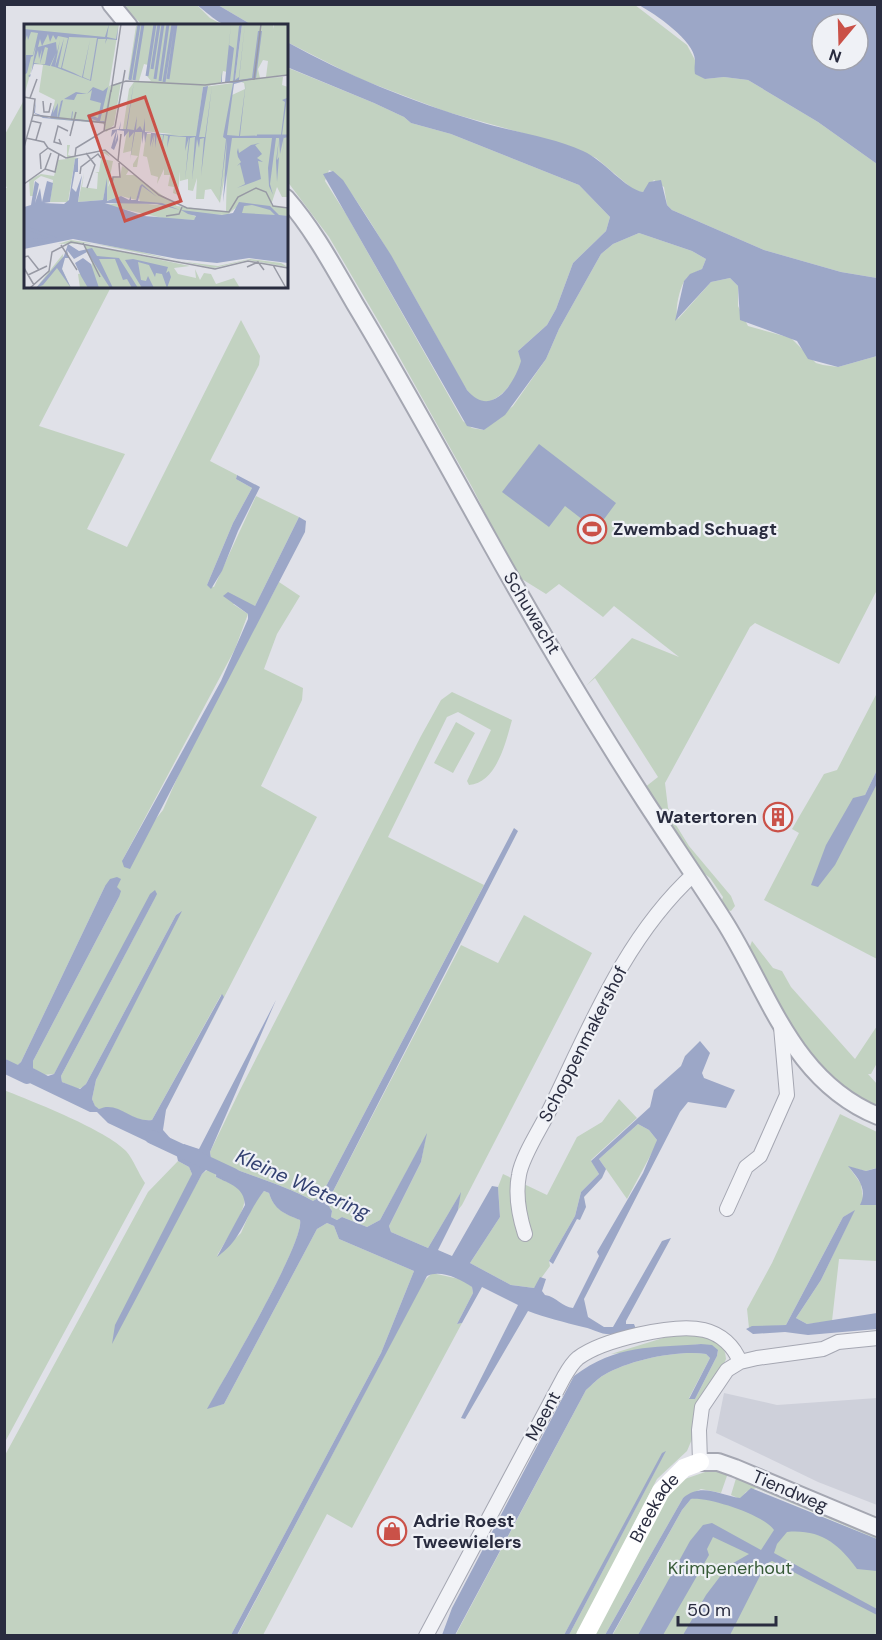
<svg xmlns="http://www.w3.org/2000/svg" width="882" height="1640" font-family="'DM Sans',sans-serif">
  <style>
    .built { fill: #ced0da }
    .green { fill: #c2d2c1 }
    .water { fill: #9ca7c7; fill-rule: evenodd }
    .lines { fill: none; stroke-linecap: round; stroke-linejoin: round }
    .canal { stroke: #9ca7c7; stroke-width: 14 }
    .minor-casing { stroke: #a5a7b2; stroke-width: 16 }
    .tertiary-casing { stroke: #a5a7b2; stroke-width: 20 }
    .minor { stroke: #f2f3f7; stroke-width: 14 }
    .tertiary { stroke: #f2f3f7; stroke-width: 16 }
    .secondary { stroke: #fff; stroke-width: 18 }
    .labels { text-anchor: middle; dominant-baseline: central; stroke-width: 4.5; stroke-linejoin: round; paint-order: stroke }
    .poi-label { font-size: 18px; font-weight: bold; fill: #292c3f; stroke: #eff1f6; text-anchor: start }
    .street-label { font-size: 18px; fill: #292c3f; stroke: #eff1f6 }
    .park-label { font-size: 18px; fill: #375b38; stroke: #eff1f6 }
    .water-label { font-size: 20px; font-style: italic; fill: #344272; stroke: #eff1f6 }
    .inset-river { fill: none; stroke: #9ca7c7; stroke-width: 3 }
    .inset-road { fill: none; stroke: #9799a4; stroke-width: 1.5 }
    .view { fill: #ca5148; fill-opacity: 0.15; stroke: #ca5148; stroke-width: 3 }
    .inset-edge { fill: none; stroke: #292c3f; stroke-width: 3 }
  </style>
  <rect width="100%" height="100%" fill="#e0e1e8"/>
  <path class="built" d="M724,1393L777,1405L877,1398V1505L818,1482L716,1433Z"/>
  <path class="green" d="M123,5H197L210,18L223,25H142Z
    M218,5H635L687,45L705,79L724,77L748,80L818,122L877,164V278L841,272L764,250L672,210L667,205L664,187L654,180L643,192L635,191L596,158L569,146L447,112L360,79L287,42L286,26L252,25Z
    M286,67L374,103L404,117L411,123L451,134L579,185L610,217L606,231L573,263L556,309L547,325L518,351C519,354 521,357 521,360C522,375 497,406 481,402C475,401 471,395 467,390C447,358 353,177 329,170L325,181L346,214L463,421L472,428L484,430L513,406L546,359L559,329L601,254L613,244L639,233L692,251L706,259L702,269C696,272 689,274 685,280C680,287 674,311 678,319L711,282L730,278L738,286V306L748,326L791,338L816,363L823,365L838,367L877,356V590L839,664L755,623L750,627L665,783L668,808L676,825L689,846L731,896L735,906L731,911L724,909L721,903L723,897L710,878L697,868L644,788L658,777L595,678L586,686L632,638L679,657L614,606L603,617L559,584L546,594L517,576L472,487L397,353L329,237L287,181Z
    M23,102L26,104V286L111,287L39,426L125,454L87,529L127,547L241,320L260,356L259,365L210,461L237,475L236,479L252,488L233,523L207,585L214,587L256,496L299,517L255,606L233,604L248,614L235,649L122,861L163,810L190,749L279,582L300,596L277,634L264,669L303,688L302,700L261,786L317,817L166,1110L224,997L221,995L152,1120C132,1123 120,1104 99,1109L95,1107L92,1099L96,1080L180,912L176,915L86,1084L83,1087L78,1089L62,1082L61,1076L157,894L54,1074L43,1075L33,1068V1061L119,897L105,886L21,1062L11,1071L13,1075L4,1070L7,1061L4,1054V191L7,187L4,186V136Z
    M452,692L512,720C506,741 497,783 469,785L467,781L491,730L458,712L447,717L388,837L484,885L321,1196L313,1201C284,1185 253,1177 223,1164L217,1166L212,1164L210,1152L240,1090L421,736L441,700Z
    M877,693V770L865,795L866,803L877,784V959L764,900L799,833L792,829L824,774L837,770Z
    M456,722L475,733L453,773L434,763Z
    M524,915L592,953L462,1205L458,1210L460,1194L428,1248L391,1232L389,1226L421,1162L426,1136L380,1220L367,1227L342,1217L337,1220L331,1217L332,1211L327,1203L461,945L498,963Z
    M752,941L773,968L782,971L791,987L855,1059L877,1026V1063L871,1074H868L877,1084V1110L830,1080L814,1064L749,949Z
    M4,1090C34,1102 106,1130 126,1151C134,1160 138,1173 145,1183L5,1442Z
    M619,1099L637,1118L591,1160L599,1174L581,1192L575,1216L549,1261L550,1266L534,1288L511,1285L470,1263L500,1217L498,1187L503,1174L547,1195L577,1137L602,1122Z
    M840,1114L877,1132L876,1168L866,1171L849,1167L861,1184L863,1199L877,1205V1261L839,1259L832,1321L807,1324L796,1318L821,1280L854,1211L843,1217L786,1325L749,1328L747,1309L772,1263Z
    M638,1124L649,1130L657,1140L656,1145L627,1199L599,1159Z
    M178,1161L189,1167L192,1174L173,1226L202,1174L210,1168L215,1171L216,1177C224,1181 240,1185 244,1195C249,1207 224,1243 217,1256L241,1233L254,1203L264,1191L269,1193C274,1210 286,1214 300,1220C305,1243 223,1379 208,1408L224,1404L317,1229L327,1223L334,1226L339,1239L414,1271L381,1353L231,1635H5L4,1457L148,1192Z
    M432,1273L464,1280L472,1287L473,1293L457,1324L462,1323L352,1528L327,1514L263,1635L237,1636L423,1282Z
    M676,1334C697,1335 725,1333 726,1359L687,1451L657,1479L577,1635H569L665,1452L564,1635L455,1636L586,1390C592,1385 598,1378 604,1375C630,1360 677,1350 706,1354L710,1358L689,1398L695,1399L717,1356L718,1351L701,1344L611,1354Z
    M708,1471L728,1473L721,1493L701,1489L683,1498L605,1635L592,1636L659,1507L682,1480Z
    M737,1475L877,1532V1539L756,1488L746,1492L740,1499L731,1495Z
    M705,1494L763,1508L877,1556V1635L612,1636L682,1510L691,1499Z"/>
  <path class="water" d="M197,5H218L252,25C217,26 223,25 197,5Z
    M639,5H877V164L818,122L748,80L724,77L705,79L695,74C694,68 695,65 695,60C694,40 655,14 639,5ZM822,24H858V60H822Z
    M287,42C346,75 412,102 477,121C512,132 550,136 583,151C605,161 625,189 643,192L649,182L661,180L667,205L672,210L764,250L841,272L877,278V356L838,367L808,359L797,341L740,320L738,286L730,278L711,282L675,321L684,281L690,274L702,269L706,259L692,251L639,233L613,244L601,254L559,329L546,359L505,415L484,430L467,426L323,174L333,171L343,180L391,255L467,390C491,419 514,385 521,361L518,351L547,325L556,309L573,263L606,231L610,217L579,185L451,134L411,123L404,117L374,103L287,67Z
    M539,444L616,503L596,530L565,506L549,527L502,492Z
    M237,475L260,487L238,531L222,571L211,589L207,585L233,523L252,488L236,479Z
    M299,517L306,521L305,532L130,869L124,867L122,861L221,681L248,619V614L223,596L228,592L255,606Z
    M877,770V784L835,865L818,887L811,885L826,845L853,798L865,795Z
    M514,828L518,831L327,1203L332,1211L331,1217L337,1220L342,1217L367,1227L380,1220L427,1133L421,1162L389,1226L391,1232L428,1248L461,1192L458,1210L438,1250L452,1256L492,1186L498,1187L500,1217L470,1263L511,1285L534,1288L540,1277L546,1279L542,1291L545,1295C557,1297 562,1307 573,1308L599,1256L597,1252L643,1173L657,1140L649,1130L638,1124L599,1159L606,1169L602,1178L584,1197L586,1207L580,1220L577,1219L553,1264L549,1261L575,1216L581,1192L599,1174L591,1161L650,1107L654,1090L681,1066L685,1056L700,1041L710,1053L702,1073L704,1078L735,1090L726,1108L688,1102L680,1112L584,1299L588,1317L604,1327H613L662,1241L671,1238L626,1321V1324H634L636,1329L616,1337L614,1334C599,1335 597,1330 583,1327C564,1322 546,1318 528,1311L465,1419L461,1418L518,1305L482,1287L462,1323L457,1324L473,1293L472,1287C461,1279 440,1269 427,1276L237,1635H231L381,1353L414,1271L339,1239L334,1226L327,1223L317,1229L224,1404L207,1409C223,1380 305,1242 300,1220C285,1214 274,1210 269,1193L264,1191C245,1215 243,1239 217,1257L245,1205C244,1187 230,1184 216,1177L217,1166L223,1164C253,1177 284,1185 313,1201L321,1196Z
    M117,877L121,879L117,887L121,891L119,897L33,1061V1068L48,1076L54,1074L150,894L155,890L157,894L154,900L61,1076L62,1082L80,1089L86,1084L176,915L182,911L96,1080L92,1099L95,1106L99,1109C118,1100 132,1123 152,1120L222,994L224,997L166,1110L163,1130L170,1138L168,1147L163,1149L108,1123L97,1112H90L13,1075L11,1071L21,1062L105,886L110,879Z
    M276,1000L210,1152L212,1164L202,1174L112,1344L115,1325L192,1174L189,1167L178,1161L176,1152L184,1144L199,1149Z
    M848,1166L866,1171L877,1168V1205H860C868,1189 858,1178 848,1166Z
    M855,1210L821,1280L796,1318L807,1324L877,1313V1329L808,1335L785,1332L753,1334L746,1329L752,1326L786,1325L843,1217Z
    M701,1344L712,1345L718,1350L717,1356L695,1399H689L710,1358L706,1354C677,1350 630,1360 604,1375C598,1378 592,1385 586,1390L455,1635H442L452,1608L574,1376C617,1344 651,1348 701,1344Z
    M666,1451L569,1635H564L662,1453Z
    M751,1488L877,1539V1571L857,1569C839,1544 820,1529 787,1532L777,1544L774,1553L877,1609V1615L772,1561L766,1564L730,1635H683L706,1595L728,1566L749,1554L713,1537L707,1549L709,1555L663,1635H638L690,1541L703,1525L712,1523L761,1550L774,1530C764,1515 709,1497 691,1499L682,1510L612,1635H605L683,1498C701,1482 720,1495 740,1498Z"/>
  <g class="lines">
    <path class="canal" d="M4,1066L27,1077
      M152,1137L233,1175"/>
    <g class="minor-casing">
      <path id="minor" d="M727,1209L746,1167L760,1156L787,1095L781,1027
        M525,1234C519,1215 515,1195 519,1175C522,1156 541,1128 550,1109C590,1027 625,937 694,874
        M700,1462L699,1430L702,1407L727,1370L740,1362L757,1358L823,1349L838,1342L878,1338
        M426,1636L564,1377C568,1370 572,1363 578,1358C602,1340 674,1323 704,1330C721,1334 734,1346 740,1362"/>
    </g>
    <g class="tertiary-casing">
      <path id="tertiary" d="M111,4L129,26
        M286,198C314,230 334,268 355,304C402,382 445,461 489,540C538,628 590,716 645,801C671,841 698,880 724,921C769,992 792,1081 878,1116
        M700,1462H718L735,1468L878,1528"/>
    </g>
    <use href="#minor" class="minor"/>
    <use href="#tertiary" class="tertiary"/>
    <path class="secondary" id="s1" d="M585,1636L661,1491L684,1468L700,1462"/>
  </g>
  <defs>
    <g id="stadium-ring" transform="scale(1.5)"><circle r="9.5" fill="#eff1f6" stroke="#ca5148" stroke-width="1.5"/><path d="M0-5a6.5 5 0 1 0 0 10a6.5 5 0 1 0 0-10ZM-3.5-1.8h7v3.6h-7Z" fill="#ca5148"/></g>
    <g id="building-ring" transform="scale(1.5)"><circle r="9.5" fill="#eff1f6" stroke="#ca5148" stroke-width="1.5"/><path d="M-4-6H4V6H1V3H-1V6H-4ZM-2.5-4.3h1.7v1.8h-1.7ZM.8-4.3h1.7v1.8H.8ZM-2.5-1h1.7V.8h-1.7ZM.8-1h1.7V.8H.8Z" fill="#ca5148"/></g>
    <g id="shop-ring" transform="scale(1.5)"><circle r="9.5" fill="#eff1f6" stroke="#ca5148" stroke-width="1.5"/><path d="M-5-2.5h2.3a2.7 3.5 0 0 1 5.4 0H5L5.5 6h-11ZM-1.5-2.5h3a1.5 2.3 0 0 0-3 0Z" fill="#ca5148"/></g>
  </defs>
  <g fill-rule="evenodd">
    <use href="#stadium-ring" x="592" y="529"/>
    <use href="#building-ring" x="778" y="817"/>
    <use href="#shop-ring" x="392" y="1531"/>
  </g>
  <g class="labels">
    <g class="poi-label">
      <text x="613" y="529">Zwembad Schuagt</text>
      <text x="757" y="817" text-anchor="end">Watertoren</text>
      <text x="413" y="1521">Adrie Roest<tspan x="413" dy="21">Tweewielers</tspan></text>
    </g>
    <g class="street-label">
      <text transform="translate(532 613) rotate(59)">Schuwacht</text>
      <text transform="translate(583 1044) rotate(-63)">Schoppenmakershof</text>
      <text transform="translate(543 1416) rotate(-62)">Meent</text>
      <text transform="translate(790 1491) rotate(23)">Tiendweg</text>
      <text stroke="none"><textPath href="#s1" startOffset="146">Breekade</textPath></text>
    </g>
    <g class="park-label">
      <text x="730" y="1568">Krimpenerhout</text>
    </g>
    <g class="water-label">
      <text transform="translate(303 1184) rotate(24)">Kleine Wetering</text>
    </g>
  </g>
  <g transform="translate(24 24)">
    <rect width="264" height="264" fill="#e0e1e8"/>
    <path d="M0,0H95L85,62L97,58L90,101L82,108L79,99L27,95L31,76L15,68L19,41L9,40L0,72ZM120,0H217L209,58H202L203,48L199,47L197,59L179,63L173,107L180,63L209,59L208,71L221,65L220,59L211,56L218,0H249V5L250,0H264V51L242,53L244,37L239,36L234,45L236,54L259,53L258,61L264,63V173H258L253,163L247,181L264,185V192L217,191L214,182L203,191L173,190L168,191L173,193L170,196L143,195L81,181L103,178L144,182L116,178L114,170L112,176L97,172L82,177L81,166L79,176L54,178L60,149L58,163L73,165L74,149L71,148H75L78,128L82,127L86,133L80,129L78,135L89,137L84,163L89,153L96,154L98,142L105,146L102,151H110L153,182L202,188L203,140L196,179L187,165L181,166L180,175H172L173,154L169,167L164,166V155L156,157V147L154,171L149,169L150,163L144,162L146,151H140V145L133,160L134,153L127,151L123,133L119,132L122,110H148L119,107L113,143H109V140L114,132L107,131V127L99,129L103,107H109L99,105L105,65L110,58L127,57L123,52L124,41L120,40L115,57L104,55L112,2ZM43,121H46L44,131L56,135H51L44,178H26L29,156L17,152L10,157L9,172H6L5,156L17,150L30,152L34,136L43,135ZM47,216L110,226L154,237L194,242L226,235L257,239L264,243L224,236L190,244L66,219L34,220ZM60,220L166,242L150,244L154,250L172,254L171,245L176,256L180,249L187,250L192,260L210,254L216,264H56L54,250L66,248L68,239ZM39,230L38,245L47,264H12Z" fill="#c2d2c1"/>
    <path d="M85,0L83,13L92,15L94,3L93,16L83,15L81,20L82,15H74L67,57L31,43L40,14L34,43L37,44L44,14L34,12L32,16L29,11L26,18L24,10L18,22L16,15L14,23L32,18L33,28L36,16L31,43L27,42L32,29L26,42L17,40H21L24,24L21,23L16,40L18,25L15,35L14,26L10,39L16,40H10L6,53L4,52L7,50L12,22L9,32L7,33L3,49L0,51L2,31H9L14,9L7,8L4,16L3,11L0,20V5L81,13ZM45,13L73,14L66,56L59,53L66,16L58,53L50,49L56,17L50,49L38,44ZM207,0L205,21L210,24L206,57H209L215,2L218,0L211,56L215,53L221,0L215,56L228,54L234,7H238L232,54L210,60L203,111L215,112L222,57L216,112L257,111L261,78L258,76L263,74L258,111H263L264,103V112L260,114L258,138L260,112L256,130L255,113L253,136L255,133L253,158L252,137L255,114H252L246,160L249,171L245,162L244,144L248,114H208L199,178L203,115L195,180L202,115L199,113L209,59L197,58L198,47V58H201ZM110,58L103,105L110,106L113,92L112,106L116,102L119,107L121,94V108L155,112H172L179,63L184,62L175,113H181L188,62L177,152L180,114L176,115L175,124L173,115L168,156L171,113L166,114L161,156L165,113L161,127L162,113L146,112L143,124L144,112L140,111L138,123L139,111L133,110L131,124V110L128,124L130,110L126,123L127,109H123L121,119L120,108L118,120V108H111L106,136L110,108L105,114V107L100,113V107L93,106L91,119L94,109V116L90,126L87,124L92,107L87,113L88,106L95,105L97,97L96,105H102ZM69,63L79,67L84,63L76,97H81L85,65L83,83L81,97L80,98L51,97L19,94L10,89V87L12,77L11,89L26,94L30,81L29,89L34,79L33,95L37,77L39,76L35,94L47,96L48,88L49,87L48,95L73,97L63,93L64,90L74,94L77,79L66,76L68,66L63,70H53L50,76L40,75L52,68L63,70ZM236,119L231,121L238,130L233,134L239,138L234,137L237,155L213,164L221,160L216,140L213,142L217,138L214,133L213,128L214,124L215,129L227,121ZM54,134V148H51L48,164L52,168L58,151L54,178L79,176L83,154V177L97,172L105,176L107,172V176H112L116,162L118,160L133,173L118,162L114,177L138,179L156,186L133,180L81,179L120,192L170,196L172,192L164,190L157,186L198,191L209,189L215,178L246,182L255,191L264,192V239L225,234L193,239L154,235L49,215L0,225V183L7,181L11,157L15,160L11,179L16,164L18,178L23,157L29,159L26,178L20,179L40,180L45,176L51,135ZM228,181L246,186L251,191L218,189L220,182ZM44,220L55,227L68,224L73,232L95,234L114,264H108L103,255L99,256L91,235H75L89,264H86L63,228L50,235L43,226L45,234H41L38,245L47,264L33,244L19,261L12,264L40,232ZM59,234L67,240L75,264H64L57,252L51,239ZM109,235L144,243L142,249L145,247L147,253L143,264L138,250L132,249L131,253L125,241L114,238L117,256L122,257L124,252L130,264H118L101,236Z" fill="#9ca7c7" fill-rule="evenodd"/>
    <path class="inset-river" d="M128,45L135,0M123,52L131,0M131,55L139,0M144,55L152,0M106,56L115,1M110,56L119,0M136,57L144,0M140,58L149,0M233,112H264M0,203L32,215M0,217L32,215"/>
    <path class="inset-road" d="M230,56L237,0M87,62L102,57L181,61L264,51M87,68L97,0M0,73L11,75L9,91M6,74L13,55M19,77L20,88H25L27,79M9,91L81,99L80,107L52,124L51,132M8,97L17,99L12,116M81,99L87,66M80,107L91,103L101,46M46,112L52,88M2,114L20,118L24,124M35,115L37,120L30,118L34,102L44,107M0,123L9,91M24,124L42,134L81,126L135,171L163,184L205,188L214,173L232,164L242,168L249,182L264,184M62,129L71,141L63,164M94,137L97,110M17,145L16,130L24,124M21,145L31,148L35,130M56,150L57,143L74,130L77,134M0,160L21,145L27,129M88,161L89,153H96L95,139M142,192L155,190L158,183M59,219L76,253M37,221L53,246M0,233L4,232L15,246M249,241L262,264M223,243L234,238L240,246M0,244L10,261M4,251L23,242M6,264L25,247L28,228L47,218L191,245L224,237L264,244"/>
    <path class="view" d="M121,73L157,177L101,197L65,92Z"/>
    <rect width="264" height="264" class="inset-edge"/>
  </g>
  <rect width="882" height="1640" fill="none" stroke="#292c3f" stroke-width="12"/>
  <g transform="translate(840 42) rotate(199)"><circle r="28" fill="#eff1f6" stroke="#a0a2ad" stroke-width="1.5"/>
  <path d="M0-4.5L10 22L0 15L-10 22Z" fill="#ca5148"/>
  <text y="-9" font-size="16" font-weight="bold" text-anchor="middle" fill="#292c3f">N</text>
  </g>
  <path d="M678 1616v9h98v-9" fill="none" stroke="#292c3f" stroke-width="3"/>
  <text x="687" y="1616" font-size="18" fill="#292c3f" stroke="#eff1f6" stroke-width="4.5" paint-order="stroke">50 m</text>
</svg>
